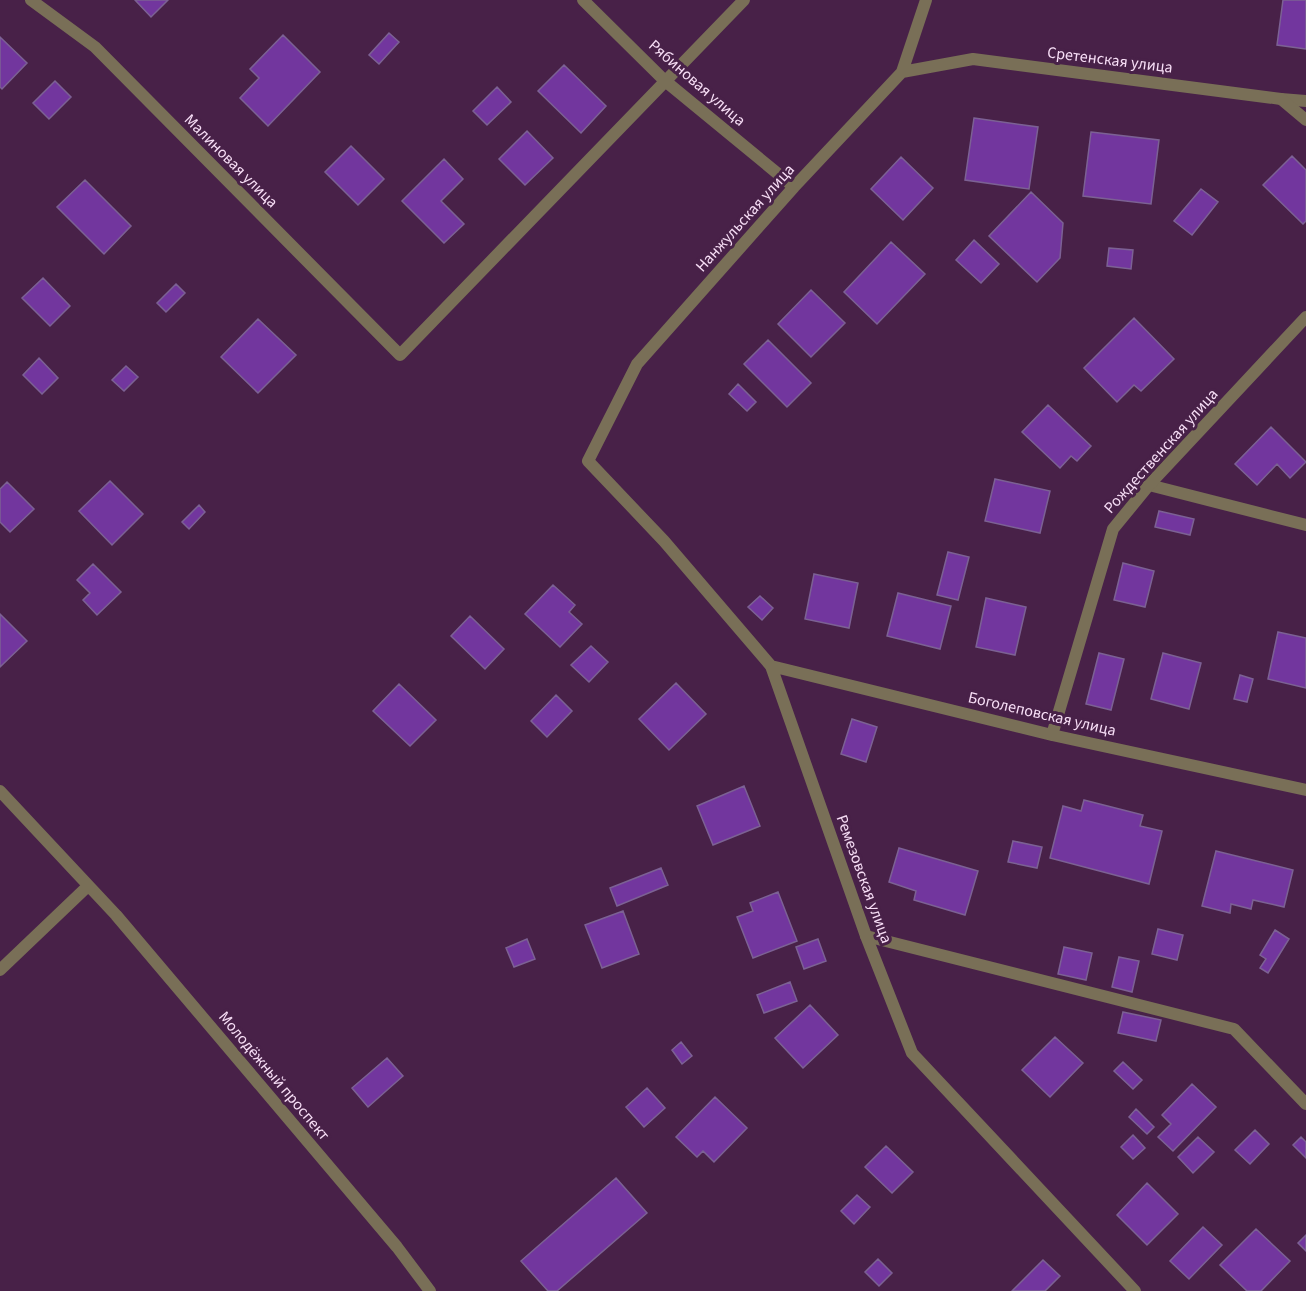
<svg xmlns="http://www.w3.org/2000/svg" width="1306" height="1291" font-family="'Source Sans 3',sans-serif">
  <style>
    .building { fill: #72369e; stroke: #7c6194; stroke-width: 1.5 }
    .lines { fill: none; stroke-linecap: round; stroke-linejoin: round }
    .service { stroke: #796f57; stroke-width: 12 }
    .minor { stroke: #796f57; stroke-width: 12 }
    .labels { text-anchor: middle; dominant-baseline: central; stroke-width: 6; stroke-linejoin: round; paint-order: stroke }
    .street-label { font-size: 16px; fill: #f7def6; stroke: #482148 }
  </style>
  <rect width="100%" height="100%" fill="#482148"/>
  <path class="building" d="M135,0H168L151,17Z
    M1283,0H1306V49L1277,45Z
    M389,33L399,42L379,64L369,55Z
    M283,35L320,72L268,126L240,98L259,78L250,69Z
    M0,37L27,63L2,89L0,87Z
    M564,65L606,106L581,133L538,91Z
    M55,81L71,97L49,119L33,103Z
    M497,87L511,102L487,125L473,111Z
    M974,118L1038,127L1029,189L965,180Z
    M527,131L553,158L525,185L499,159Z
    M1091,132L1159,140L1151,204L1083,196Z
    M351,146L384,179L358,205L325,172Z
    M1292,156L1306,170V221L1303,224L1263,185Z
    M901,157L933,188L903,220L871,189Z
    M444,159L463,179L441,201L464,224L444,243L402,201Z
    M85,180L131,226L104,254L57,207Z
    M1201,189L1218,202L1192,235L1174,221Z
    M1031,192L1063,223L1060,258L1037,282L989,236Z
    M974,240L999,264L981,283L956,260Z
    M891,242L925,274L877,324L844,292Z
    M1109,248L1133,250L1131,269L1107,266Z
    M43,278L70,306L50,326L22,298Z
    M176,284L185,293L166,312L157,303Z
    M811,290L845,323L811,357L778,324Z
    M1134,318L1174,359L1141,391L1134,385L1117,402L1084,368Z
    M258,319L296,355L258,393L221,357Z
    M768,340L811,383L787,407L744,364Z
    M39,358L58,378L42,394L23,375Z
    M126,366L138,377L124,391L112,380Z
    M738,384L756,402L747,411L729,394Z
    M1048,405L1091,446L1077,461L1071,456L1060,468L1022,432Z
    M1271,427L1306,462L1290,478L1277,464L1257,485L1235,464Z
    M995,479L1050,491L1040,533L985,521Z
    M110,481L143,514L112,545L79,511Z
    M7,482L34,509L10,532L0,522V489Z
    M199,505L205,512L189,529L182,522Z
    M1159,511L1194,519L1190,535L1155,527Z
    M948,552L969,557L958,600L937,595Z
    M1123,563L1154,571L1145,607L1114,600Z
    M93,564L121,592L97,615L83,600L90,593L77,580Z
    M814,574L858,583L849,628L805,619Z
    M553,585L575,605L569,612L582,624L560,647L525,614Z
    M898,593L951,606L940,649L887,636Z
    M760,596L773,608L762,620L748,607Z
    M986,598L1026,607L1015,655L976,647Z
    M0,614L27,641L0,667Z
    M470,616L504,649L485,669L451,636Z
    M1278,632L1306,638V688L1268,679Z
    M591,646L608,662L589,682L571,665Z
    M1099,653L1124,659L1111,710L1086,704Z
    M1163,653L1201,663L1189,709L1151,699Z
    M1240,675L1253,679L1247,702L1234,699Z
    M676,683L706,714L669,750L639,719Z
    M399,684L436,720L410,746L373,711Z
    M556,695L572,711L547,737L531,721Z
    M852,719L877,727L866,762L841,754Z
    M744,786L760,826L713,845L697,806Z
    M1084,800L1143,815L1140,826L1162,831L1149,884L1050,858L1063,806L1081,811Z
    M1013,841L1042,847L1037,868L1008,862Z
    M899,848L978,871L965,915L914,900L916,891L889,882Z
    M1216,851L1293,870L1284,907L1253,900L1251,909L1231,904L1230,913L1202,906Z
    M661,868L668,885L617,906L610,888Z
    M778,892L797,941L753,958L737,917L753,911L750,903Z
    M623,911L639,954L602,968L585,925Z
    M1158,929L1183,935L1177,960L1152,954Z
    M1275,930L1289,939L1268,973L1260,968L1266,959L1260,955Z
    M527,939L535,959L514,967L506,948Z
    M818,939L826,961L804,969L796,947Z
    M1064,947L1092,953L1086,980L1058,974Z
    M1119,957L1139,961L1132,992L1112,987Z
    M790,982L797,1001L764,1013L757,995Z
    M810,1005L838,1035L803,1068L775,1038Z
    M1123,1012L1161,1020L1156,1041L1118,1033Z
    M1055,1037L1083,1063L1050,1097L1022,1070Z
    M681,1042L692,1056L682,1064L672,1050Z
    M387,1058L403,1076L368,1107L352,1088Z
    M1123,1062L1142,1080L1133,1089L1114,1071Z
    M1192,1084L1216,1107L1173,1151L1158,1137L1171,1124L1162,1115Z
    M647,1088L665,1108L644,1127L626,1107Z
    M715,1097L747,1128L714,1162L703,1151L697,1157L676,1137Z
    M1136,1109L1154,1127L1147,1134L1129,1117Z
    M1255,1130L1269,1144L1250,1164L1235,1150Z
    M1133,1135L1145,1148L1133,1159L1121,1147Z
    M1198,1137L1214,1152L1193,1173L1178,1157Z
    M1301,1137L1306,1142V1158L1293,1145Z
    M886,1146L913,1172L892,1193L865,1167Z
    M616,1178L647,1213L557,1291H548L521,1261Z
    M1147,1183L1178,1214L1147,1245L1117,1215Z
    M857,1195L870,1207L854,1224L841,1211Z
    M1203,1227L1222,1245L1189,1279L1170,1261Z
    M1256,1229L1290,1261L1261,1291H1247L1220,1265Z
    M1306,1235V1251L1298,1243Z
    M878,1259L892,1273L879,1286L865,1272Z
    M1043,1260L1060,1276L1045,1291H1012Z"/>
  <g class="lines">
    <path class="service" d="M1281,99L1306,101
      M1149,485L1306,525
      M866,936L1234,1029L1306,1104"/>
    <path class="minor" d="M31,0L95,47L400,355L744,0
      M583,0L664,80L794,187
      M926,0L902,72L794,187L637,364L588,461L664,541L771,666L866,936L912,1053L1135,1291
      M902,72L973,59L1281,99L1306,120
      M771,666L1052,735L1306,790
      M1052,735L1113,529L1149,485L1306,317
      M0,791L116,915L397,1247L430,1291
      M0,970L88,886"/>
  </g>
  <g class="labels">
    <g class="street-label">
      <text transform="translate(1110 60) rotate(7)">Сретенская улица</text>
      <text transform="translate(697 83) rotate(41)">Рябиновая улица</text>
      <text transform="translate(231 161) rotate(45)">Малиновая улица</text>
      <text transform="translate(745 218) rotate(-48)">Нанжульская улица</text>
      <text transform="translate(1161 451) rotate(-48)">Рождественская улица</text>
      <text transform="translate(1042 714) rotate(13)">Боголеповская улица</text>
      <text transform="translate(864 879) rotate(70)">Ремезовская улица</text>
      <text transform="translate(274 1076) rotate(50)">Молодёжный проспект</text>
    </g>
  </g>
</svg>
